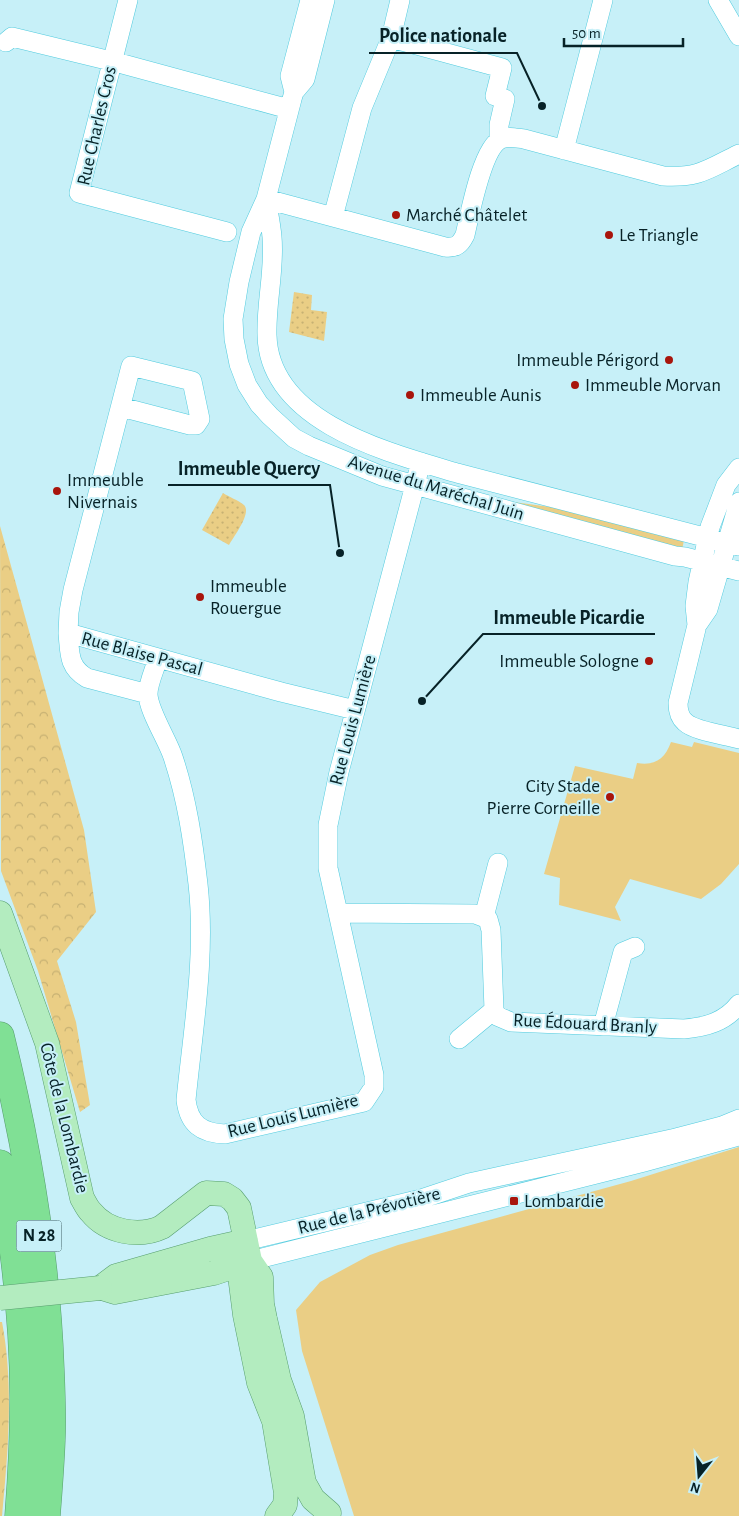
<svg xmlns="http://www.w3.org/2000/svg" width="739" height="1516" font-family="'Alegreya Sans',sans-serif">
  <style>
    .grass { fill: #eace85 }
    .forest { fill: url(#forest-crowns) }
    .park { fill: url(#park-dots) }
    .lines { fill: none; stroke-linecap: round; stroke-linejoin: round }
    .minor-casing { stroke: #51cbde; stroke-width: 20 }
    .major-casing { stroke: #569e6e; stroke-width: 25 }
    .highway-casing { stroke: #569e6e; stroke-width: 29 }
    .minor { stroke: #fff; stroke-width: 19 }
    .major { stroke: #b3ecbf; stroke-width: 24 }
    .highway { stroke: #80e095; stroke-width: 28 }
    .major-bridge-casing { stroke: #569e6e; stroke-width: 25; stroke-linecap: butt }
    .major-bridge { stroke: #b3ecbf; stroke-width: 24 }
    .poi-dot { fill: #a8150c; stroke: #c7f0f8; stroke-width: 2 }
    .labels { text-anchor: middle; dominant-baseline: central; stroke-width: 4; stroke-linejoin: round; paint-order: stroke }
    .shield { fill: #c7f0f8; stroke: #416066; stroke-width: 1 }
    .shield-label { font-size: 18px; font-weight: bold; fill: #072227 }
    .street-label { font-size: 19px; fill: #072227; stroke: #c7f0f8 }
    .poi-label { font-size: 19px; fill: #072227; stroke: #c7f0f8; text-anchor: start }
    .leader { fill: none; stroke: #072227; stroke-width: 2 }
    .callout-dot { fill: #072227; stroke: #c7f0f8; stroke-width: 2 }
    .callout-label { font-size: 20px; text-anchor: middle; font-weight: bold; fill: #072227; stroke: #c7f0f8; stroke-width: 4; stroke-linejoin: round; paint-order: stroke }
  </style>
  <defs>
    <pattern id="forest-crowns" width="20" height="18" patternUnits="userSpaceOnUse" patternTransform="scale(1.25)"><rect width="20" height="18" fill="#eace85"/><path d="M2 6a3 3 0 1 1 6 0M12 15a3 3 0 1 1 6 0" fill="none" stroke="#c7b173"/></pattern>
    <pattern id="park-dots" width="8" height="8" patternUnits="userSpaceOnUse" patternTransform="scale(1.25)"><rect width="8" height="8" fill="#eace85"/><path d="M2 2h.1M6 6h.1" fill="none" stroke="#c7b173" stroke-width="1.8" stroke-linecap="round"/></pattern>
  </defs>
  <rect width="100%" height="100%" fill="#c7f0f8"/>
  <path class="grass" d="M507,501L565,509L684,540L682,550Z
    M671,742L692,747L694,742L739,753V864L721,884L701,899L630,879L615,907L621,921L559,905L560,878L544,874L575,766L633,779L637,763C655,766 665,759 671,742Z
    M739,1147V1516H354L302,1351L296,1310L320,1282L370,1255L398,1245L631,1181Z"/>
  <path class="forest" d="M0,526L84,830L96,912L57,961L76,1022L90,1105L80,1112L38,971L1,871Z
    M0,1322H2C14,1385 8,1452 2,1516H0Z"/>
  <path class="park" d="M294,292L312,295L311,310L327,312L324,341L289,332Z
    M223,493C229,497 238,500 244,505C252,513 234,536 229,545L202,530Z"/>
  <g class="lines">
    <g class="minor-casing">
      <path id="minor" d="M128,0L79,193L227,232
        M310,0L290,76L294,92L292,99L266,199L251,232L239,282L233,319L234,339L239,364L247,385L259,404L270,416L294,438L309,446L382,476L675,556L685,557L739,571
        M718,0L739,36
        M391,38L502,68L495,96L505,99L499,125V140
        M6,42L12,37L119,63L289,109
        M294,92L305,79L325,0
        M564,150L603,0
        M266,199C268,211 271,224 272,237C275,269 266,302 267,335C269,423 390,453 457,473L739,546
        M266,199L445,247C456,248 460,245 465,235C470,214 482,148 501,139C508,136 516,138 524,139L663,176C700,178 708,169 739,154
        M333,217L362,108L391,38L400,0
        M121,407L190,425H196L200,419L192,381L131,366L73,590L69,612L68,633L281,692L355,710
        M739,502L708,609L697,625L678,703C678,710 679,717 685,722C694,731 726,735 739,739
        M697,625L695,606L698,582L710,527L726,485L739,468
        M68,633C70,653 68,667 87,678L148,694
        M158,658C155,669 148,683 148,694C148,710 168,741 173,757C187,799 193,841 198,884C206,956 193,1029 186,1100C189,1124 201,1133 225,1134L364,1102L374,1087V1075L328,868V825L339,772L421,462
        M338,913L475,914L488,919L491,930L494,1010L497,1016L511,1022L684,1029C706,1027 725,1022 739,1004
        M484,917L498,863
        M603,1026L623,952L635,947
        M459,1039L494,1010
        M246,1241L421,1199L469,1183L510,1174L676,1138L722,1126L739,1119
        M250,1261L644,1162L739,1136"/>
    </g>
    <g class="major-casing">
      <path id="major" d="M0,913L47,1043L82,1198C85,1203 87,1208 91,1212C107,1232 139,1238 162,1227L206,1193L224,1194L232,1199L239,1208L250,1261L261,1277L262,1304L265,1319L279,1380L292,1416L304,1483L313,1499L329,1513
        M250,1261L240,1276L245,1315L259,1383L274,1421L286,1493L285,1505L277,1516
        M100,1288L116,1276L210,1249L246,1241
        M102,1288L115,1292L214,1273L250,1261"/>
    </g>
    <g class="highway-casing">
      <path id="highway" d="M0,1036C27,1145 46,1256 50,1369C51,1392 52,1417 51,1440C50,1466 48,1491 46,1516
        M0,1164C14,1239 24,1321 24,1398C24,1437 22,1477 19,1516"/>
    </g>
    <use href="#minor" class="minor"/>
    <use href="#major" class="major"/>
    <use href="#highway" class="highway"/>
    <g class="major-bridge-casing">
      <path id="major-bridge" d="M0,1298L100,1288"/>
    </g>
    <use href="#major-bridge" class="major-bridge"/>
  </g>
  <g class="poi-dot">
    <circle cx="396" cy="215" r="5"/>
    <circle cx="609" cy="235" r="5"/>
    <circle cx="669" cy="360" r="5"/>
    <circle cx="575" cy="385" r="5"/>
    <circle cx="410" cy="395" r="5"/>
    <circle cx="57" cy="491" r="5"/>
    <circle cx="200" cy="597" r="5"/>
    <circle cx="649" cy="661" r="5"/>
    <circle cx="610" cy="797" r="5"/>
    <rect x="509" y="1196" width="10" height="10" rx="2.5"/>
  </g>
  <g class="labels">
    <rect class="shield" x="16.5" y="1220.5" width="45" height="31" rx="4"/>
    <g class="shield-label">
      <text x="39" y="1236">N 28</text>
    </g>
    <g class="street-label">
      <text transform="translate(97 126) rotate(-77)">Rue Charles Cros</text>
      <text transform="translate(436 488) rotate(17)">Avenue du Maréchal Juin</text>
      <text transform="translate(142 654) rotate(15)">Rue Blaise Pascal</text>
      <text transform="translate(353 720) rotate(-75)">Rue Louis Lumière</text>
      <text transform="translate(585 1024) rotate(3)">Rue Édouard Branly</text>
      <text transform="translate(293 1116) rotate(-14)">Rue Louis Lumière</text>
      <text transform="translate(64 1118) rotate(76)">Côte de la Lombardie</text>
      <text transform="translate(369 1211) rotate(-14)">Rue de la Prévotière</text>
    </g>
    <g class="poi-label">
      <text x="406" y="215">Marché Châtelet</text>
      <text x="619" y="235">Le Triangle</text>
      <text x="659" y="360" text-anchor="end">Immeuble Périgord</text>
      <text x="585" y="385">Immeuble Morvan</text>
      <text x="420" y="395">Immeuble Aunis</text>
      <text x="67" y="480">Immeuble<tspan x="67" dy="22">Nivernais</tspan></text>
      <text x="210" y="586">Immeuble<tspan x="210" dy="22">Rouergue</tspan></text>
      <text x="639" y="661" text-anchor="end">Immeuble Sologne</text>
      <text x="600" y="786" text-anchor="end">City Stade<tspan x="600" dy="22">Pierre Corneille</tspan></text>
      <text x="524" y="1201">Lombardie</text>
    </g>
  </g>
  <path class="leader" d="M542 106L517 53H369M340 553L330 485H168M422 701L483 634H655"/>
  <g class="callout-dot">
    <circle cx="542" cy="106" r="5"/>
    <circle cx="340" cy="553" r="5"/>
    <circle cx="422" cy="701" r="5"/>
  </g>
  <g class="callout-label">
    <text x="443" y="42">Police nationale</text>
    <text x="249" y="475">Immeuble Quercy</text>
    <text x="569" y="624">Immeuble Picardie</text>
  </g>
  <g transform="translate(699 1476) rotate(197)" stroke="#c7f0f8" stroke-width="4" paint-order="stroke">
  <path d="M0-4L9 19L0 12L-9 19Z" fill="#072227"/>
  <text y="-8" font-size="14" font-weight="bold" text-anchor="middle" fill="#072227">N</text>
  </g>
  <path d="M564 38v8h119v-8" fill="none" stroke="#072227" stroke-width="2.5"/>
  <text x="572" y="38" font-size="15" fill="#072227" stroke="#c7f0f8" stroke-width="4" paint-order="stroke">50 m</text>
</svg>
